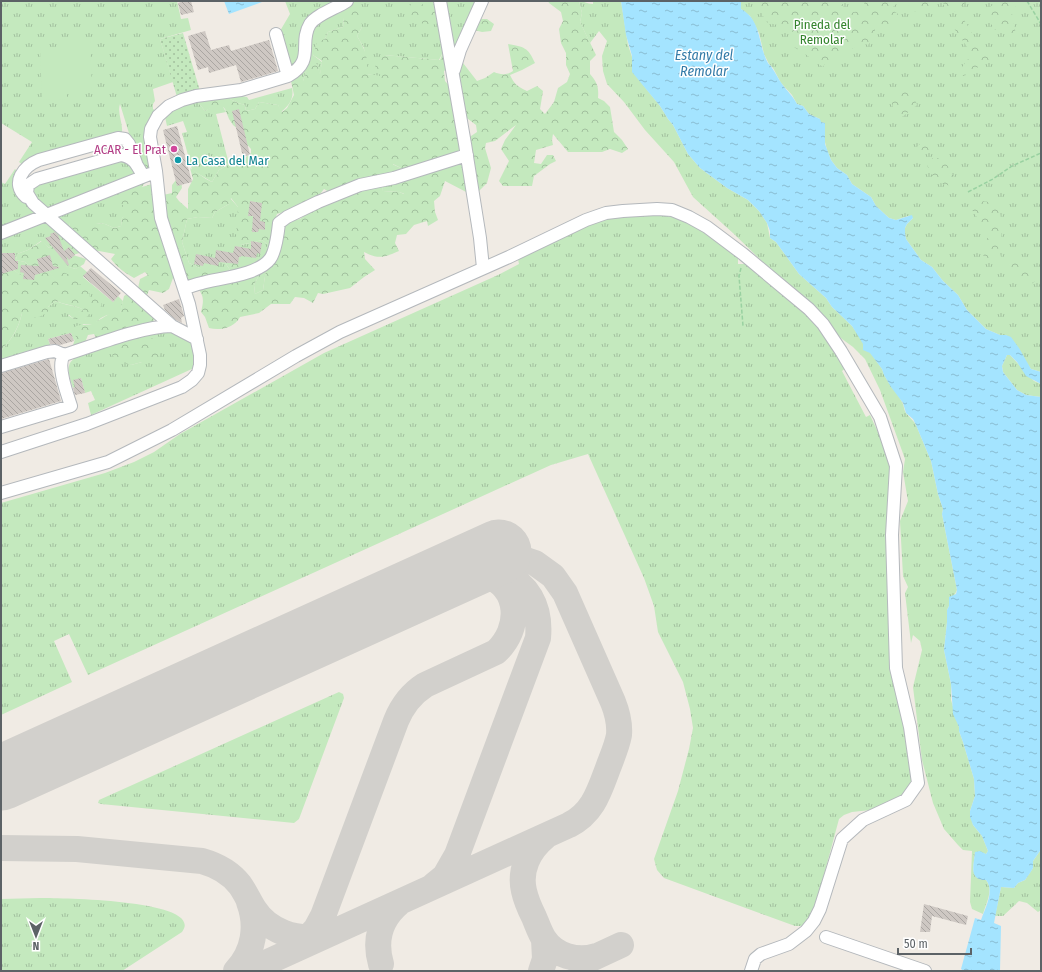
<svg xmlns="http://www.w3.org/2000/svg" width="1042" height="972" font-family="'Fira Sans Condensed',sans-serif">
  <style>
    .grass { fill: url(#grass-tufts) }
    .forest { fill: url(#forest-crowns); fill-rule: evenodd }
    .park { fill: #c4e9be }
    .garden { fill: url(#garden-dots) }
    .water { fill: url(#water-ripples) }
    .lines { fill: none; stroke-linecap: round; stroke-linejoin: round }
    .taxiway { stroke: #d2d0cc; stroke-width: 26 }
    .runway { stroke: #d2d0cc; stroke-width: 65 }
    .building { fill: url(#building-back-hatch) }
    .minor-casing { stroke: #b4b8bc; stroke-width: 14 }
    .path { stroke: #99d1a1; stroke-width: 1.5; stroke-dasharray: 4 2; stroke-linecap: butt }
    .minor { stroke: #fff; stroke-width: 12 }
    .hotel-dot { fill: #d1479c; stroke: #fff; stroke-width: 1.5 }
    .culture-dot { fill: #0f9aa8; stroke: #fff; stroke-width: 1.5 }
    .labels { text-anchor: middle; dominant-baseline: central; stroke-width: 3; stroke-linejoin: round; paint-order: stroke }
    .park-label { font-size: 13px; fill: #34842d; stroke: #fff }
    .hotel-label { font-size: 13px; fill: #b23c85; stroke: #fff; text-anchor: end }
    .culture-label { font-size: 13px; fill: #0d838f; stroke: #fff; text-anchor: start }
    .water-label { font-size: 14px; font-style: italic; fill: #337ba8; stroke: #fff }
  </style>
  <defs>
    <pattern id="grass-tufts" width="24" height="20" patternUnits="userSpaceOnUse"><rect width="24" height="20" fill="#c4e9be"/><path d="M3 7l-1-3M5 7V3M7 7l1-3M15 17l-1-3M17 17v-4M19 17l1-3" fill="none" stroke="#a2c09e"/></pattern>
    <pattern id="forest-crowns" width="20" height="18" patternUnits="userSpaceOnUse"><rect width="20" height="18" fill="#c4e9be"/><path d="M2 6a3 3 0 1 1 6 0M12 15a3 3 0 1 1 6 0" fill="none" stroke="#a2c09e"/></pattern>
    <pattern id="garden-dots" width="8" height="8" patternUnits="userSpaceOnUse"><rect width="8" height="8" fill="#c4e9be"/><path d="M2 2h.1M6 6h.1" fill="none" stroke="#a2c09e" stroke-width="1.8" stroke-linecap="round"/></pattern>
    <pattern id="water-ripples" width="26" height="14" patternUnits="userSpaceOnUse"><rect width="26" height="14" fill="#a4e4ff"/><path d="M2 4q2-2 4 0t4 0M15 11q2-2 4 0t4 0" fill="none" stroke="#89bcd2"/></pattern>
    <pattern id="building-back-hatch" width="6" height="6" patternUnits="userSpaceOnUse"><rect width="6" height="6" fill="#cec8c3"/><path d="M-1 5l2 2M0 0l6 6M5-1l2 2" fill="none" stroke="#aaa6a2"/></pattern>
  </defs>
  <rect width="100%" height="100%" fill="#f0ebe4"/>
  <path class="grass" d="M1,1H177L181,19L188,18L191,30L160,39L173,82L153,89L155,101L153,104V109L156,111L150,164L143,167L132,143L120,104C117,113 123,123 122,132L23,165L19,162L32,142L1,123Z
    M285,1H437L443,52L439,60L384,55L382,77L367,74L364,48L357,36L362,27L344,18L343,27L328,32L325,39L313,55L322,62L320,76L317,64L306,72L303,81H291L280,31L290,14Z
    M445,1H478L454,54Z
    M579,1C584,1 587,4 593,4V1H621L628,45L640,81L660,106L668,119L673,125L688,154L700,168L727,188L748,200L759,211L767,223L770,238L776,242L799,274L826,298L832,307L852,326L882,369C886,383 898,392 903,404C904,407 904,410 906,413C909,417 913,420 916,425L931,461L938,494L943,509L942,514L957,590L947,610V622L944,650L951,684V700L959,727V731L963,742L974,779L975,796L970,811L973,825L982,836L988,851L986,854L975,852L973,869L975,876L982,880H986C994,890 986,903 983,914L972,909L970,902L972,851L963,850L958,845L944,829L933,803L922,760L913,687L922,650L920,641L913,635L911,643L905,593L908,587L903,576L900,521L908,501L903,472L905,459L880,390L865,359L853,347L842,339L734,234L693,197L674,162L645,130L624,102L607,84L603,71L602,56L607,41L599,31L590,43L580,22L582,13Z
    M741,1H1041V372L1031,369L1006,335H1000L986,329L967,310L958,295L943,281L932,267L921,260L906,239L905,233V228L907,224L913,218L908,216L896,220L889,218L876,206L871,197L852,184L847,175L837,168L831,160L827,150L824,138L825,123L820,122V119L809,114L803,106L797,104L792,95L781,83L773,68L769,64L764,54L759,33L754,23L750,16L741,9Z
    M292,88C294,98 290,105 281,112L278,105L259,102L255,109L246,111L245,105L238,103L230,99L231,94L247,97L249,100Z
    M197,101L205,111L213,106L223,107L226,112L216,114L229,164L219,170L212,182L192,170L182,133L187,132L183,121L167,126L165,117L176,108Z
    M124,158L137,174L46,208C34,201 32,197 35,183Z
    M392,164L403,169L405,172L399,177L405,194L399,192L383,191L382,184Z
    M15,169L18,172L19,196L35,213L1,228V182L5,184Z
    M110,193L123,204L128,214L122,218L121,226L114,228L105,224L96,223H70L69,228L58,218L59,213Z
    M230,198L238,207L241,245L262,240L267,244V262L263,290L255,294L254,285L262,269L224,261L230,270L210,275L198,267L189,263L182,242L187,219L198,217L212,218L215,212L229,204Z
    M661,215C688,218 716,240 738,256V264H747L805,313L818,328L847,367L842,371L866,417L870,415L883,443L891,473L887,513L888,568L896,682L912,776L910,787L897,799L880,809L852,812L844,815L839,819L814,912L802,926H795L664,878L657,870L654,859L678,791L689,749L693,728L690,709L683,682L658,632L654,606L644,578L588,454L551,465L88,675L69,634L54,641L72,682L1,715V503L105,473L134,462L154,452L180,434L324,353L498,275L519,264L518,259L592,223L612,217Z
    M45,219L62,232L49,248L41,241L28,250L17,254L16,260L25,262L31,268V279L28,282L14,270L6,259L1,272V234Z
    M62,265L76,269L80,266L87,272L83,277L113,302L118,296L123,301L120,314L107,315L101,318L94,324H83L74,341L71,333L48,339L51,348L7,360L1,359V351C13,337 18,330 22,313L48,307L56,301C66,306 75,305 85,310L68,315L74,319H85L89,298L57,282L48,271L54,269L53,266Z
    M169,331C194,342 194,340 194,368L91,415L88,403L95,400L91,391L85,393L81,378L75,387L73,388C71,381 67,373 69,366C71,354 100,349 111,346L131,365L142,362H152L155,349L148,335Z
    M1007,355H1010L1034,381L1041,384V397L1026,395L1017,390L1003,372L1002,366Z
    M339,692L343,694L344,698L299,819L294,823L101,804L98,803L99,800Z
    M1041,832V910L1038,912L1027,903L1019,901L1003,916H995L1001,887L1014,888L1018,883L1025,880L1033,868V861L1040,851Z
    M40,898C54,898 207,899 182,932L122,971H1V899Z"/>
  <path class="forest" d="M414,1L442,12L438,23L429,26L413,20L409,12V7Z
    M548,1H579L582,13L580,22L596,55L590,61V74C597,82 599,87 598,98L604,101L610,107L614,132L622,140L628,149L622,153L610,149L602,152H568L553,134L552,140L553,145L536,150L534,163L541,164L547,155H553L556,161L550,164L534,176L532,186H503L499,181L509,161L501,149L505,140L516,125L495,141L486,143L485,148L491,168L487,183L479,191L470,194L445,181L440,196L434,201L435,212L438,220L428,226L427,221L414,225L406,234L397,235L395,243L399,251C385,257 379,260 364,252L365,259L375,270L364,277L350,288L323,294L318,293L313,303L304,298L295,297L290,304H271L259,313L240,317C234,328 220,331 209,328L205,317L201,312C204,300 204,296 197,287H179L173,278L169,289L163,293L149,290L147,295L150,301L160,312L151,324L142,323V328L155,341V349L161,351L159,359L152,362H142L131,365L116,360L111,353V346L97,340L94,334L88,335L86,340L91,344L77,350L73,345L76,336L73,332L76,326C82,324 87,325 92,324C94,323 111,313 114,311L120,313L124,296L129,293H137L140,279L148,275L145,272L134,278C125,273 117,267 111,259L115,254L99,251L89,250L73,255L86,259L84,264L76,269C65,266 57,264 46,268L57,281L58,274L63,272C72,276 78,280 82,289L89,291L90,298L101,294C102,303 102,308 96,315L89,314L85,319H74L68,314L84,310C75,305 65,305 56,301L48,307V312C39,318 31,321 22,313C18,330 12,338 1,351V273L6,259L14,270L28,281L31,279V268L25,262L16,260L17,254L28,250L42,241L49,248L55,240L57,234L69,228L70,223H96L105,224L114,228L121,226L122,218L127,213L123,209V205L114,208C109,196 108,192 114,180L136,176L146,163L152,164L146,181L142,187L152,184L163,195L172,193V185L176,180L181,182L182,188L176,197L179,201L188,209V189L193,179L190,168L206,179L212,182L219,170L226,166L233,160H242L251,153V149L242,139L240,131L233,125L229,119L225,109L223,107H213L205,111L197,101L232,87L230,99L238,103L245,105L246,111L255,109L259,102L278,105L282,112L287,108L294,95L291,81H303L306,72L311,62L317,64L320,74L322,61L313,55L317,42L325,39L328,32L343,27L344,18L353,9L361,15L362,27L357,36C366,51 368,57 367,74L381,76L375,66L384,55L440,60L443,52L452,66L444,71L445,81L453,90L456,102L462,90L461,83L454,77L463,63L477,81L485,78L494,72C501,75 507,75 513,71L508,44C524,47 528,47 535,63L522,70L510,75C514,84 518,87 527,91L537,86L543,91L540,109L545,114L554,102L558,88L567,82L570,74L566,65V53L561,43L559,29L563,21L561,12L549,3ZM459,112L476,125L477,132L468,138ZM393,164L403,169L405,172L399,177L404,194L399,192L383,191L382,184L392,174L394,169ZM324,189L336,196L318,206L300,219L273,225L277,214L314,202ZM231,198L238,207L236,238L241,245L262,240L267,244V262L263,290L255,294L254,285L262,269L250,263L224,261L230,270L211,273L189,263L182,242L187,219L198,217L212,218L215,212L229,204Z
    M756,1H841L846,14L862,10L865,1H899L891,9L898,14L901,28L887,27L875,28V36L868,45L861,42L835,62H826L823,67L801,51L790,45L793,37V32L784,26L768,23L764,18Z
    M913,1H936L934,5C924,10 917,15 907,8Z
    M946,1H968L956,11L948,12L943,4Z
    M988,1H1021L1019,6L1011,8L1016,35L1010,36L1003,29L995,30L988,19L987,11L993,4Z
    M963,18L978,43L976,48L986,49L990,56L989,62L980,65L972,73L963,76L960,70L971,55L968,48L953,27L955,19Z
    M474,19H487L494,24L491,31L482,32L474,30Z
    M901,90L909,91L914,97L917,105L902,117L895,116L891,98Z
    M921,143L930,145L932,148L929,153L921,155L915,149Z
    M933,158H943L954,177V184C951,185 949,186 947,185C937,184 927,171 927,162Z
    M981,201L998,203C1001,215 1002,226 1001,239L996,241L1001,257L996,263L988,262L979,249L982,243L990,236L972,210L976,203Z
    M1009,259L1017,261L1035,281L1029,286C1016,283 1002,275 1009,259Z"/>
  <path class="park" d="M65,38H90L92,92H67V99L42,100L40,47H65Z"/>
  <path class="garden" d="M183,33L200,91L177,97L160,39Z"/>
  <path class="water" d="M224,1H261L262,2L229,14Z
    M621,1H741V9C762,20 758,46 768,63C771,67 770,64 772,68C776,73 778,79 782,84C787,91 793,96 797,104L803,106L809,114L820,119L821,122L825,123V144L831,160L837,168L847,175L852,184L871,197L876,206L889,218L896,220L912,215L913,218L907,224L905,228V233L906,239L921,260L932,267L943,281L958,295L967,310L986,329L1000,335H1006L1011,337L1019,348L1031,369L1041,372V384L1026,376L1017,362L1010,355H1007L1002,366L1003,372L1017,390L1026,395L1041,397V832L1040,851L1033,861V868L1030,873L1025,880L1018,883L1014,888L1001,887L994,923L1001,926L1000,971H964L961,969L975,918L981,920C985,908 995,891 986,880C968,880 974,865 975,852L980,851L986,854L988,851L982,836L973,825L970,817V811L975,796L974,779L963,742L959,731V727L953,714L951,684L944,650L947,622V610L949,606V597L956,594L957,590L942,514L943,509L938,494L931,461L916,425L913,419L906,413L903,403L891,387L884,375L882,369L870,353L863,350V344L852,326L832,307L826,298L799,274L776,242L770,238V231L767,223L759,211L748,200L727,188L700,168L688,154L673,125L668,119L660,106L632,72V56L626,35Z"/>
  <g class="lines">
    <path class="taxiway" d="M545,837C529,850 519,870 524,891C526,900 530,909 534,917C537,924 540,933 544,939C555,956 578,962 596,956
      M1,848L77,849L202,861C216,865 230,872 240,885C245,892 249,901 254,909C268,931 296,941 321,936
      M434,885L445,876L457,855L538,638C541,606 528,583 498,571
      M301,945L316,929L323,916L396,721C402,706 411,694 425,685L496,652C521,629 521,588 486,575C476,571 465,572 455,572
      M381,964C374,940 380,919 399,903
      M580,964L621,945
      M236,971C254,952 258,926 249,902
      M248,971L569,825C593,813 599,792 608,768C612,757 617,746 619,735C620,723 617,712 613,702L565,593L553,576L535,563L523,559L495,557L476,562
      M541,971L545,959L544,939"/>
    <path class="runway" d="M1,778L499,552"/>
  </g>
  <path class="building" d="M180,1H191L194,12L181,15L178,3L181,2Z
    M205,31L211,50L229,45L231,51L269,40L278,71L241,82L236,65L209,73L208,67L198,70L188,36Z
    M239,109L250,155L243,157L232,111Z
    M177,126L192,182L177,186L163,130Z
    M250,201L262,203L260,221L265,222V230L259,229L258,232H252L253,216H248Z
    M55,232L58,235L64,251L69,247L75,255L69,260L66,256L69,265L68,266L45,238L51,236L50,234Z
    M251,241L262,243L260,254L257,253L256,258L241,256V257H239L238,264L219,262L218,266L204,263L203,266L194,264L196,254L215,258L216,250L233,253L235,246L251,249Z
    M1,253H15V261H18V269L1,274Z
    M50,255L53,266L59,267V268L35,275L34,280L23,279L24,273L20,272L21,265L39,266L37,259Z
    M91,268L121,293L113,302L83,276Z
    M179,299L184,316L181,318L182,323L176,320L165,310L163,305Z
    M71,333L74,341L60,345L50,344L48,339Z
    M49,359L61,401L1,419V373Z
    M81,378L85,393L75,395L73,388L75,387L73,380Z
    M924,904L968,916L966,925L932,916L930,932H920Z"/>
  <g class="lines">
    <g class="minor-casing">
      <path id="minor" d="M440,1L465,144L480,238L483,268
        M454,70L460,50L482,1
        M288,76C316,60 298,44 310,24C317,14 337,8 347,1
        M143,176C137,165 134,157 121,155L37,179L28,185L27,193L33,203L172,326L197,339
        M26,197C10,183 24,166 39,160L118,138L125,139L129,144L136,163
        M1,233L150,174
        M184,288C190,287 196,284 202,283C220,278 258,275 270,259C276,251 278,232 279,223L287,217L318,202L360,185L394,178L467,155
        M1,366L47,352L55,351L64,355C96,345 139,327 172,326
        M1,427L71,406C67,393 56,366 64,355
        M1,452L87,424L182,387L192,380L198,373L200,365V355L189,304L161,218L156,171L150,137L151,129L158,116L169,106L182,100L196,96L241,90L288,76L276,34
        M1,493L108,462L172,430L296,356L340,332L509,257L586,220L606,213L623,211L657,209L672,210L689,217L707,227L743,254L809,309L823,324L841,351L880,417L896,466L892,535L896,668L910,727L918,783L906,800L863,820L842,839L820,909L814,921L806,931L789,944L761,954L755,959L751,971
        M826,937L925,971"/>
    </g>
    <path class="path" d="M1027,1L1041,24
      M968,192L993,179L1012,166L1041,153
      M741,268L739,276L743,326"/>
    <use href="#minor" class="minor"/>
  </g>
  <circle class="hotel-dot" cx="174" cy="149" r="4"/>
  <circle class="culture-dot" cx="178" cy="160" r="4"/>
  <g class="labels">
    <g class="park-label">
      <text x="822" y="24">Pineda del<tspan x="822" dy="15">Remolar</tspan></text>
    </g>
    <g class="hotel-label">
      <text x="166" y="149">ACAR - El Prat</text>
    </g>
    <g class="culture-label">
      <text x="186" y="160">La Casa del Mar</text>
    </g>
    <g class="water-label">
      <text x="704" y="55">Estany del<tspan x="704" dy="16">Remolar</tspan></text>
    </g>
  </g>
  <rect width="1042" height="972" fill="none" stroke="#5c6266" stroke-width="4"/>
  <g transform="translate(36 936) rotate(180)" stroke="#ffffff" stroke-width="3" paint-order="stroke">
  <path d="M0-3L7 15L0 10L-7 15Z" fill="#5c6266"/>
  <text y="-6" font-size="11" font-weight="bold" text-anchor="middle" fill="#5c6266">N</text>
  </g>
  <path d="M898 948v6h73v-6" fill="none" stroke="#5c6266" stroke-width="2"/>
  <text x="904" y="948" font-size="12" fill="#5c6266" stroke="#ffffff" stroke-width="3" paint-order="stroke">50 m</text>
</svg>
